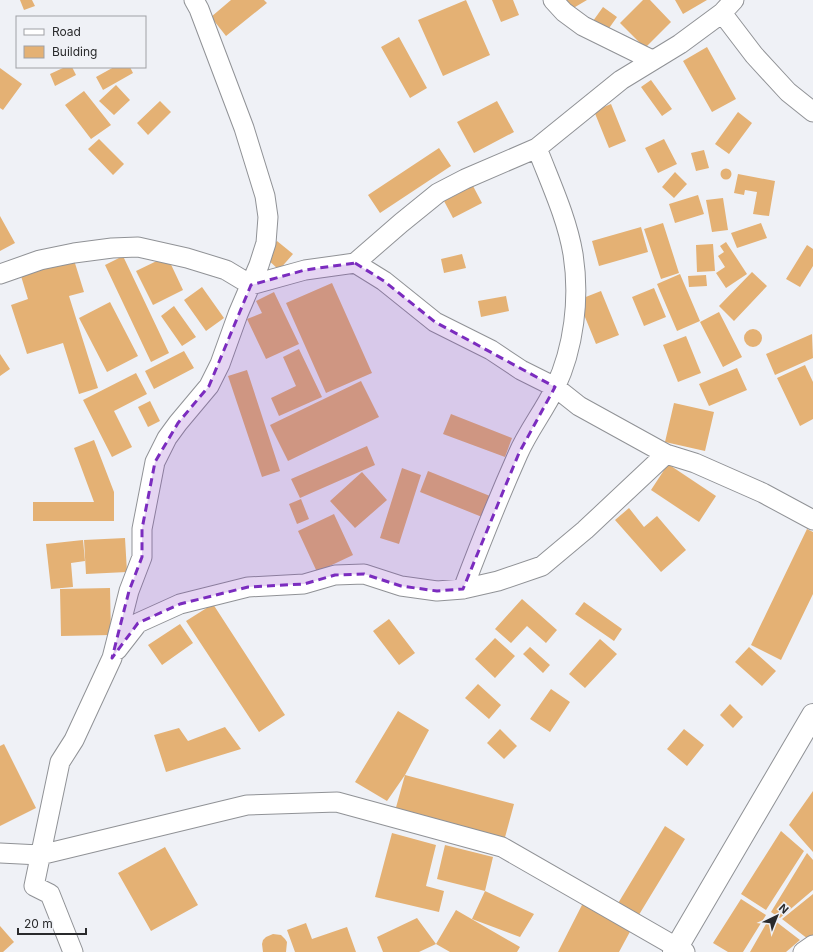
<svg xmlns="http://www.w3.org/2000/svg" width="813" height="952" font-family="Inter,sans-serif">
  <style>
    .building { fill: #e4b174 }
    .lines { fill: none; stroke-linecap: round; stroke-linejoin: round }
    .street-casing { stroke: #909296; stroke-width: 21 }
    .secondary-casing { stroke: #909296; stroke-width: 24 }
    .street { stroke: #fff; stroke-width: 19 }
    .secondary { stroke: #fff; stroke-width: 22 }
    .marked { fill: #7b2cbf; fill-opacity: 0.2; stroke: #7b2cbf; stroke-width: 3; stroke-dasharray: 8 5; stroke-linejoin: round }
  </style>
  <rect width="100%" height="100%" fill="#eff1f6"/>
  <path class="building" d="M20,0H32L35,6L24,10Z
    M231,0H264L267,3L226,36L211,17Z
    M466,0L490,55L443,76L418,20Z
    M492,0H513L519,15L501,22Z
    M564,0H587L570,10Z
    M643,0H650L671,22L645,48L620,23Z
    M675,0H707L683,14Z
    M603,7L617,17L607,31L593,21Z
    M399,37L427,88L410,98L381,47Z
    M707,47L736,99L712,112L683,61Z
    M65,67H72L76,75L55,86L50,74Z
    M114,67H130L133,73L103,90L96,77Z
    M0,68L22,84L3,110L0,108Z
    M651,80L672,109L662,116L641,87Z
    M116,85L130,100L114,115L99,101Z
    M84,91L111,125L91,139L65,105Z
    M160,101L171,112L148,135L137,123Z
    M497,101L514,132L474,153L457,122Z
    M611,104L626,141L609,148L594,111Z
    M738,112L752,123L729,154L715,144Z
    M99,139L124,164L113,175L88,149Z
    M664,139L677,164L658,173L645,148Z
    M439,148L451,166L380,213L368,195Z
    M704,150L709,168L696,171L691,153Z
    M720.5 174a5.5 5.5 0 1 1 11 0a5.5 5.5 0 1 1-11 0Z
    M675,172L687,184L674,198L662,187Z
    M738,174L775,181L769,216L753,214L757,192L745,190L744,195L734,193Z
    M473,186L482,203L453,218L444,201Z
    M698,195L704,214L675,223L669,204Z
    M723,198L728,230L712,232L706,200Z
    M0,216L15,243L0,251Z
    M663,223L679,273L661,279L644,229Z
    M761,223L767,238L737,248L731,233Z
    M641,227L648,252L599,266L592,241Z
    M277,241L293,254L279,270L264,256Z
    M726,242L747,274L726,288L716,273L725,267L718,256L724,252L720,246Z
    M713,244L715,271L697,272L696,245Z
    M807,245L813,249V266L800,287L786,279Z
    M462,254L466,268L444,273L441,259Z
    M123,256L169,353L151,362L105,265Z
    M167,256L183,290L153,305L136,271Z
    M74,260L84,292L69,296L98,388L79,394L63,343L27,354L11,305L28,299L21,276Z
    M752,272L767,286L734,321L719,306Z
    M680,274L700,321L677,331L657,284Z
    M706,275L707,286L689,287L688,276Z
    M332,283L372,373L326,393L286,303Z
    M202,287L224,318L206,331L184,300Z
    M654,288L666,317L644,326L632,297Z
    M601,291L619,335L596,344L578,300Z
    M274,292L299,344L266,359L247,319L262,313L256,301Z
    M506,296L509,311L481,317L478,301Z
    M110,302L138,356L107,372L79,318Z
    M174,306L196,337L182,346L161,316Z
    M719,312L742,357L723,367L700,322Z
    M744 338a9 9 0 1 1 18 0a9 9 0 1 1-18 0Z
    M812,334L813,358L775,375L766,354Z
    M686,336L701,373L678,382L663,345Z
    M299,349L322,397L279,416L271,398L296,386L283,357Z
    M184,351L194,368L154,389L145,371Z
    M0,354L10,369L0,376Z
    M805,365L813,382V419L800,426L777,378Z
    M737,368L747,390L709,406L699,384Z
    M247,370L280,471L262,477L228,376Z
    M136,373L147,394L114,411L132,447L112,457L83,400Z
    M361,381L379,417L288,461L270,425Z
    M150,401L160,421L148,427L138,407Z
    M674,403L714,412L705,451L665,442Z
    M451,414L512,438L505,457L443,434Z
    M94,440L114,492V521H33V502H94L74,448Z
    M367,446L375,465L300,498L291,479Z
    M668,464L716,496L699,522L651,490Z
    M402,468L421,475L399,544L380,538Z
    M428,471L490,496L482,517L420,492Z
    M362,472L387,500L355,528L330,501Z
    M301,499L309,519L297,524L289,504Z
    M629,508L644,527L657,516L686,550L661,572L615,520Z
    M334,514L353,555L317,572L298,531Z
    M807,529L813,532V594L781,660L751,645Z
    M125,538L127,572L86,574L84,540Z
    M83,540L85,561L71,563L73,587L51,589L46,544Z
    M110,588L111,635L61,636L60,589Z
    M522,599L557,630L546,643L527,626L511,643L495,629Z
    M584,602L622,629L614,641L575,614Z
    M213,604L285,715L259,732L186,621Z
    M389,619L415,653L399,665L373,631Z
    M180,624L193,643L162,665L148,645Z
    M495,638L515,656L495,678L475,659Z
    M600,639L617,654L585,688L569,674Z
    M530,647L550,665L543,673L523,654Z
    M749,647L776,671L762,686L735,662Z
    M478,684L501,705L489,719L465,698Z
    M551,689L570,702L550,732L530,719Z
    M730,704L743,717L733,728L720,715Z
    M398,711L429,730L405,775L514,804L504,841L395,811L405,775L387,801L355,782Z
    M225,727L241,749L166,772L154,735L179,728L188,741Z
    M500,729L517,746L504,759L487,743Z
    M684,729L704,745L687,766L667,749Z
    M4,744L36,808L0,826V746Z
    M813,791V852L789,825Z
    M665,826L685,839L637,918L617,905Z
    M781,831L804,851L766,910L741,894Z
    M392,833L436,845L426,886L444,891L439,912L375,897Z
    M445,845L493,857L485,891L437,879Z
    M165,847L198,905L151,931L118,873Z
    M807,853L813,860V890L780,918L771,912Z
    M485,891L534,914L520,937L472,919Z
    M813,894V935L808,939L782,919Z
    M741,899L766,915L743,952H728L713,943Z
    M583,903L632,928L619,952H558Z
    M456,910L520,947L517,952H450L436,944Z
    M770,917L800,940L786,952H750Z
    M417,918L436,944L419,952H383L377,937Z
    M306,923L312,939L347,927L356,952H295L287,930Z
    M0,926L14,942L3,952H0Z
    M273,934L281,935L285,939L287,942L286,952H263L262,944L263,940L266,937Z"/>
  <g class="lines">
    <g class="street-casing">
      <path id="street" d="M553,0L564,12L583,26L652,60
        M722,13L754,55L788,92L813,112
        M355,263L384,281L435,322L491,350L521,370L555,387L579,406L666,454L695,463L763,493L813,520
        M0,274L40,260L74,253L112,248L138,247L187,258L226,270L251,285L305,270L355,263L401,223L438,193L465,179L537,148L621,80L680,44L722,13L734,0
        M463,589C480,544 498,499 518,454C528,431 544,411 555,388C574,348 580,298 573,254C567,218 550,182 537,148
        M117,650L138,623L180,604L248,587L304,584L335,575L364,574L401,586L437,591L463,589L498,581L542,566L585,530L666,454
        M0,853L40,855L247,805L337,802L502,847L685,952
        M73,952L50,894L34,886L60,762L74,740L112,658L129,591L142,557V529L155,462L167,438L178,423L209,386L220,364L238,314L259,265L266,243L268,217L265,196L244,128L199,9L194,0
        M803,952L813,945"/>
    </g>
    <g class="secondary-casing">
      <path id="secondary" d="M674,952L813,715"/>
    </g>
    <use href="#street" class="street"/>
    <use href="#secondary" class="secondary"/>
  </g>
  <path class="marked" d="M355,263L384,281L435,322L555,387L519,453L463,589L437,591L401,586L364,574L335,575L304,584L248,587L180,604L138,623L112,658L129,591L142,557V529L155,462L178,423L209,386L251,285L305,270Z"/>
  <rect x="16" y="16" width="130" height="52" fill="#eff1f6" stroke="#a0a1a5"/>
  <rect x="24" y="29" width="20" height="6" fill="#ffffff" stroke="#a0a1a5"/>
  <text x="52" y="36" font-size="12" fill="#292a2c">Road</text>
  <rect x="24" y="46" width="20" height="12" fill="#e4b174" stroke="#a0a1a5"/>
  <text x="52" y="56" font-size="12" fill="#292a2c">Building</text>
  <g transform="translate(777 916) rotate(43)" stroke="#eff1f6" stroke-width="3" paint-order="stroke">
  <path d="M0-3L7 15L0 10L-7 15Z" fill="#292a2c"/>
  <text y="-6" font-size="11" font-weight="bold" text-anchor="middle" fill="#292a2c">N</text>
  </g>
  <path d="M18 928v6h68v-6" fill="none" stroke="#292a2c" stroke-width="2"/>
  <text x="24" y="928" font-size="12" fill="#292a2c" stroke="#eff1f6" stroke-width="3" paint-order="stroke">20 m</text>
</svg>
